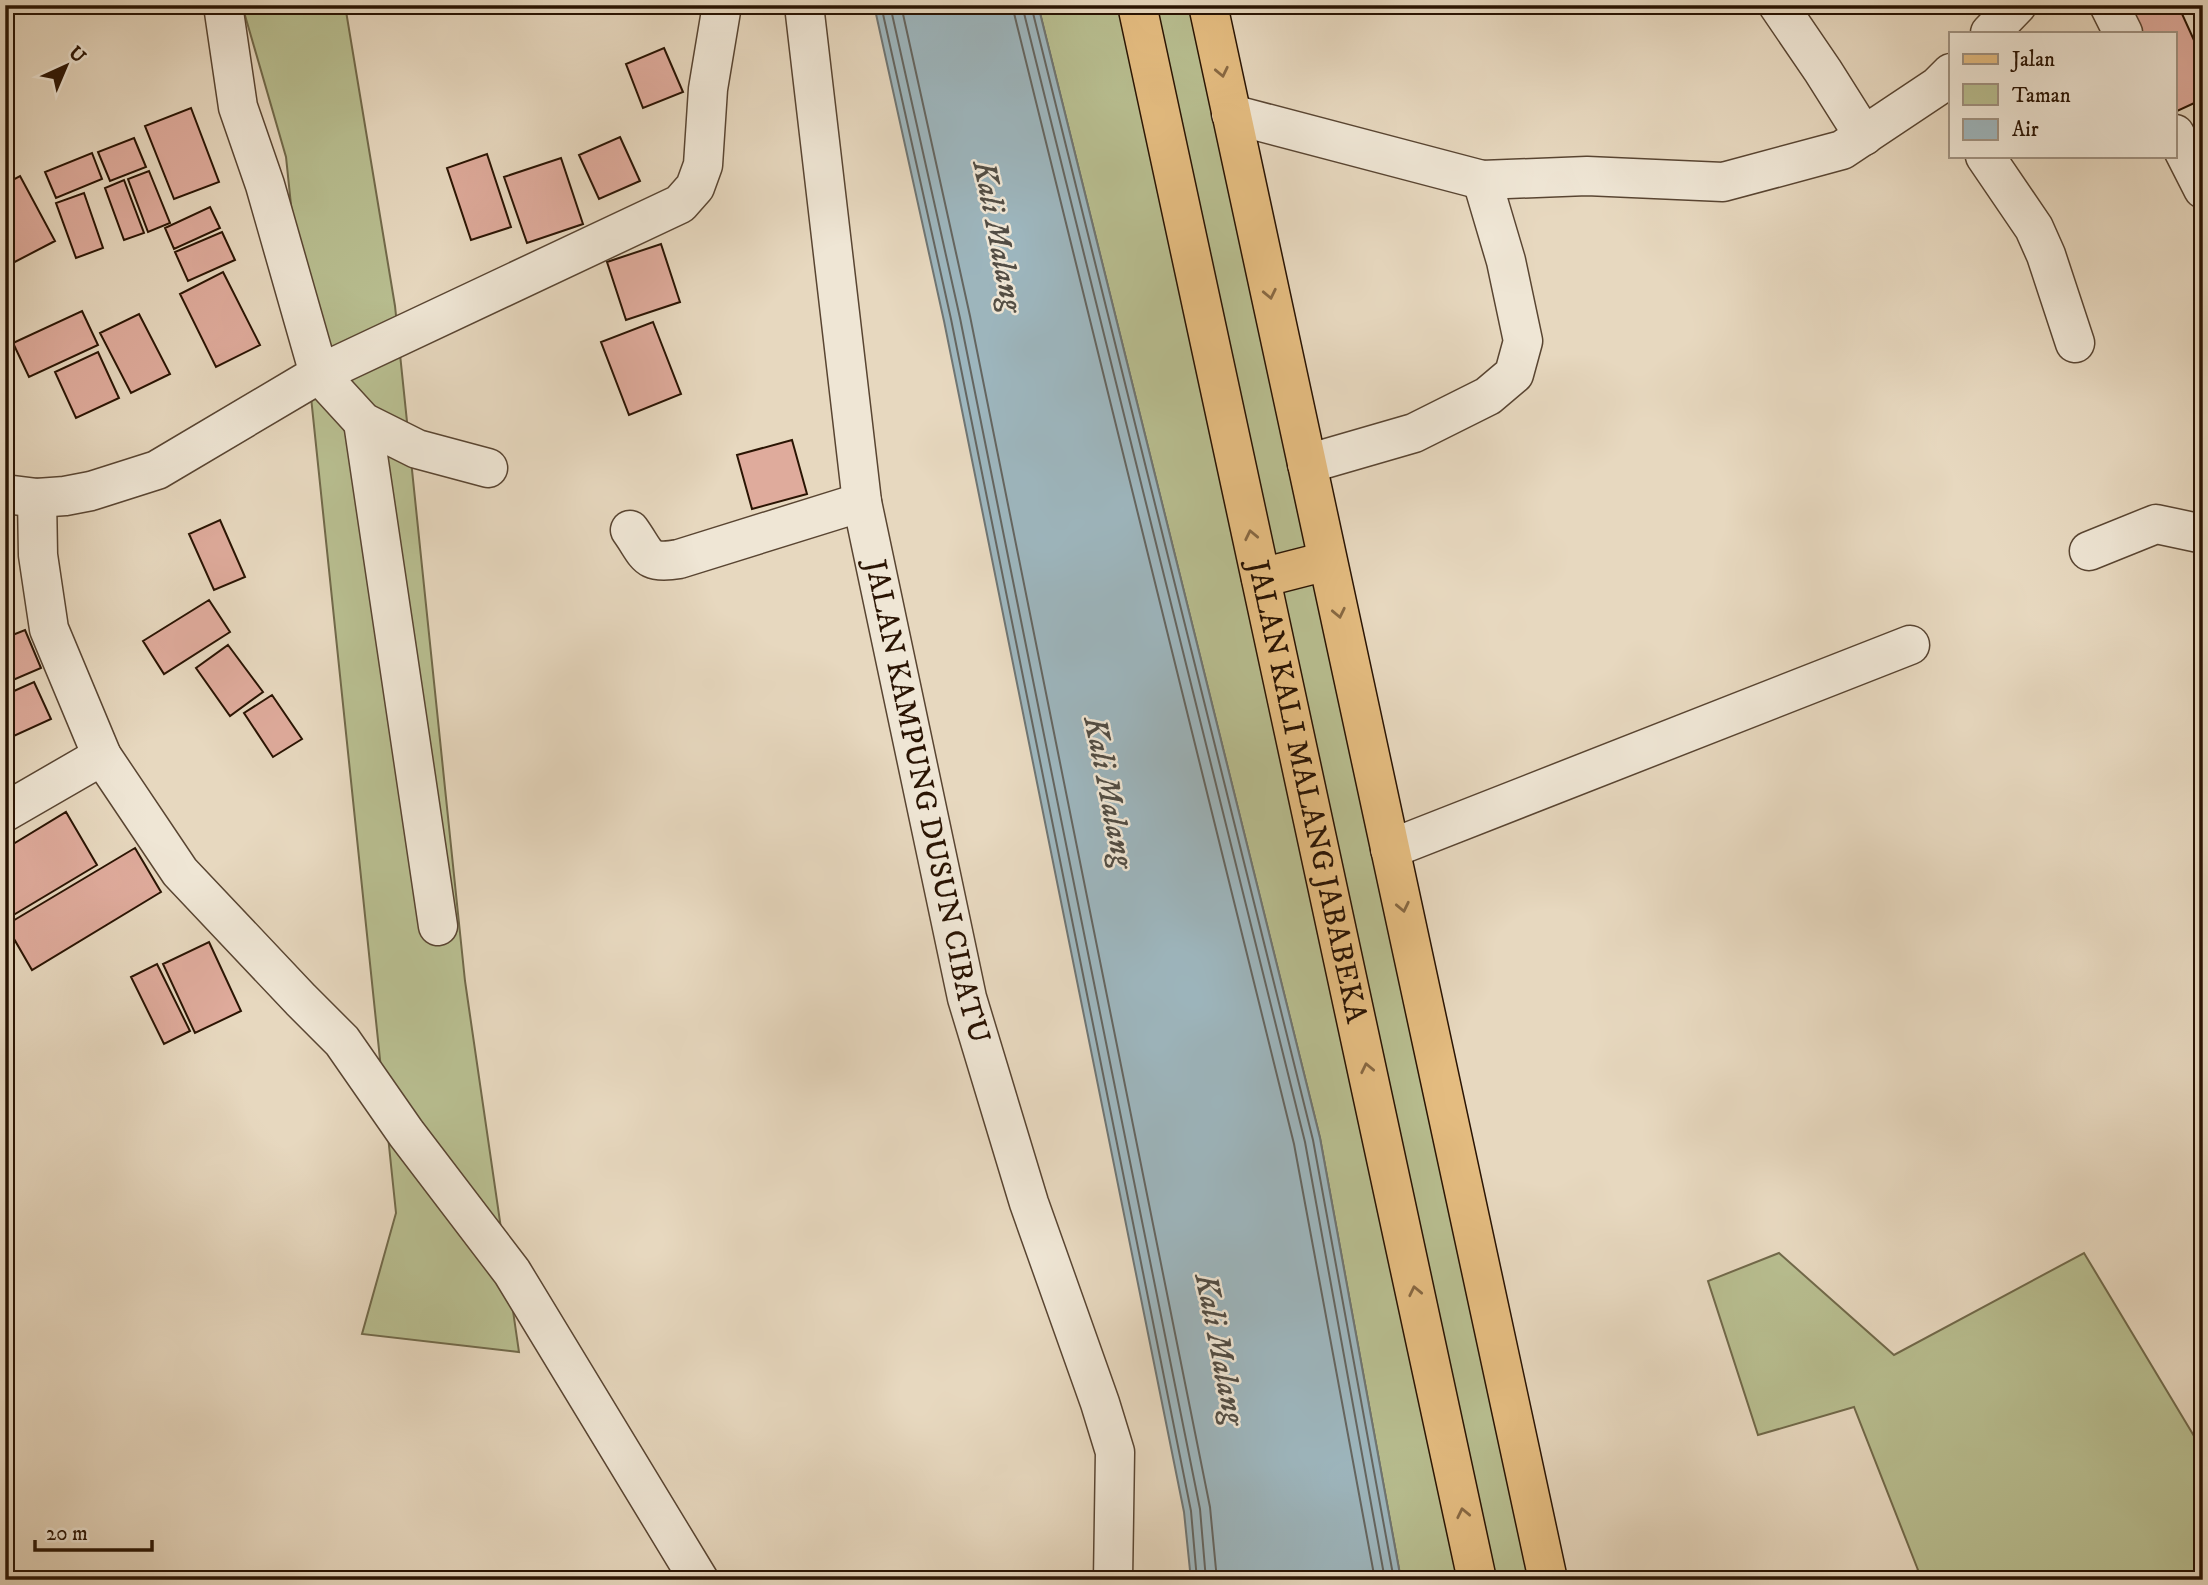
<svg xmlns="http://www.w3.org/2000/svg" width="2208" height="1585" font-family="'IM FELL DW Pica',serif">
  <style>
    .green { fill: #b8be90; stroke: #71694a; stroke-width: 2 }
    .water { fill: #9db6be; stroke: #6f7573; stroke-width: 2 }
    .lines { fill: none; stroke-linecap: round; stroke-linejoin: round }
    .shore { stroke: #646560; stroke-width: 2 }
    .building { fill: #dfab9c; stroke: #2a1403; stroke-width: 2 }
    .minor-casing { stroke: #594532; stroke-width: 41 }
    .major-casing { stroke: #2a1403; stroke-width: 41 }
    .minor { stroke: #efe6d5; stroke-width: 38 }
    .major { stroke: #e4bc80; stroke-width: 38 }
    .oneway { stroke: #876842 }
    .labels { text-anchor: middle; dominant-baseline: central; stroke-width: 5; stroke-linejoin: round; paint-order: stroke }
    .street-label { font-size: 30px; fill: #2a1403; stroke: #efe6d5 }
    .water-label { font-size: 32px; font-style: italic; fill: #524d44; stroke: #efe6d5 }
  </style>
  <rect width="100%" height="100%" fill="#e7d8bf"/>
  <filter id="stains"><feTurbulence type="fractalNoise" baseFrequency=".00286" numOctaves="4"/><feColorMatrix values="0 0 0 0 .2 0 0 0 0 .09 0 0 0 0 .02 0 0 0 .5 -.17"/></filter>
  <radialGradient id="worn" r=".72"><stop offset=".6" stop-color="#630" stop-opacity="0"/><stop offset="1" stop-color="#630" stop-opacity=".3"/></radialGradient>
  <path class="green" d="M242,5H345L395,306L465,981L519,1352L362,1334L396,1213L286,157Z
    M1038,5H1207L1548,1580H1401L1320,1138Z
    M1779,1253L1894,1355L2084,1253L2203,1451V1580H1900L1918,1570L1854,1407L1758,1435L1708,1281Z"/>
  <path class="water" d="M874,5H1038L1320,1138L1401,1580H1191L1184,1512L944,321Z"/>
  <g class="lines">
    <path class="shore" d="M881,5L951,319L1191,1511L1197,1580
      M890,5L960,318L1200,1509L1206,1580
      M901,5L970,316L1210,1507L1217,1580
      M1012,5L1294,1144L1375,1580
      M1022,5L1305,1142L1385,1580
      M1031,5L1313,1140L1394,1580"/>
  </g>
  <path class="building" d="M2123,5H2178L2203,60V99L2175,112V33H2136Z
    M664,48L683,92L643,108L626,64Z
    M191,108L219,182L174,199L145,126Z
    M620,137L640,181L599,199L579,155Z
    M134,138L146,167L110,181L98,152Z
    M92,153L102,179L56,198L45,172Z
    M487,154L511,227L471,240L447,168Z
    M561,158L583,224L527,243L504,177Z
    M149,171L170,223L148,232L128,179Z
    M20,176L55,241L5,267V184Z
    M124,180L144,233L124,240L105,188Z
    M84,193L103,248L76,258L56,203Z
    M210,207L220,228L174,249L165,228Z
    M222,232L235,260L188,281L175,252Z
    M661,244L680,302L626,320L607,262Z
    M223,272L260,345L216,367L180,294Z
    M82,311L98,345L29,377L13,343Z
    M139,314L170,374L131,393L100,333Z
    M653,322L681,394L629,415L601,342Z
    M98,352L119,398L76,418L55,372Z
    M792,440L807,494L752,509L737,455Z
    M220,520L245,577L214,590L189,534Z
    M209,600L230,632L164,674L143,641Z
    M25,630L41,668L6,683L5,638Z
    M228,645L263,692L230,716L196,668Z
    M34,682L51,719L5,740V695Z
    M272,695L302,739L273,757L244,713Z
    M66,812L97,865L5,920V849Z
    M135,848L161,892L32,970L6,925Z
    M209,942L241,1011L195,1033L163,964Z
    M157,964L190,1031L164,1044L131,977Z"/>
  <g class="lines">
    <g class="minor-casing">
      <g id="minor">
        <path d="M223,5L238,107L265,185L319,374L363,422L417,449L488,468"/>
        <path id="s1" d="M804,5L862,502L967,998L1029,1203L1100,1403L1115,1452L1113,1580"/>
        <path d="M1778,5L1823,71L1864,136"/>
        <path d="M2109,5L2123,33"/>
        <path d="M1990,33L2017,5"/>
        <path d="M1231,114L1482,180L1587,176L1723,182L1842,150L1938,86L1951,73"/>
        <path d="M2175,134L2203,189"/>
        <path d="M1985,156L2034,228L2046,255L2075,343"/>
        <path d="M363,422L438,926"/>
        <path d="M1307,464L1414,433L1488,396L1514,374L1523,341L1506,261L1482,180"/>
        <path d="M5,494L37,498L65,496L91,491L157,470L319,374L680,204L695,187L703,165L708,89L722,5"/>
        <path d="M37,498L38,555L49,629L102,756L180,872L301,1000L342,1041L406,1133L512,1272L699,1580"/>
        <path d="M630,530C648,555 645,565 679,559L862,502"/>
        <path d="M2089,551L2156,524L2203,534"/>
        <path d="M5,812L102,756"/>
        <path d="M1390,849L1910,645"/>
      </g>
    </g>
    <g class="major-casing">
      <g id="major">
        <path id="s2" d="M1137,5L1477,1580"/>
        <path d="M1208,5L1548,1580"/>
        <path d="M1261,578L1327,561"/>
      </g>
    </g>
    <use href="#minor" class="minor"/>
    <use href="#major" class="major"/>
  </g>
  <defs><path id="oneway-chevron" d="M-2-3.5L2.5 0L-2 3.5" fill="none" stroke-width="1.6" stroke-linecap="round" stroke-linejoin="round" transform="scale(1.75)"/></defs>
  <g class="oneway">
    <use href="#oneway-chevron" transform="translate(1222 72) rotate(78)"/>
    <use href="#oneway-chevron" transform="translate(1270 294) rotate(78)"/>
    <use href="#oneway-chevron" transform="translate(1251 535) rotate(-102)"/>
    <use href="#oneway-chevron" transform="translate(1339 613) rotate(78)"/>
    <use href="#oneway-chevron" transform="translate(1403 907) rotate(78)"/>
    <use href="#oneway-chevron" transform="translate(1367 1068) rotate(-102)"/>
    <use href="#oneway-chevron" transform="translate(1415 1291) rotate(-102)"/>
    <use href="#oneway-chevron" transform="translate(1463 1513) rotate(-102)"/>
  </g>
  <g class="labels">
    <g class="street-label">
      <text stroke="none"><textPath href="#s2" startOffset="805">JALAN KALI MALANG JABABEKA</textPath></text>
      <text stroke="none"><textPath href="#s1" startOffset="807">JALAN KAMPUNG DUSUN CIBATU</textPath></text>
    </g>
    <g class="water-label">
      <text transform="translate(997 236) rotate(79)">Kali Malang</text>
      <text transform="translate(1108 792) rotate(79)">Kali Malang</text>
      <text transform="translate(1219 1349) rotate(79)">Kali Malang</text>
    </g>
  </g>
  <rect width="2208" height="1585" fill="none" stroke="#e7d8bf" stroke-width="28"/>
  <rect x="7" y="7" width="2194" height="1571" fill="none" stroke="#2a1403" stroke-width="3.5"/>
  <rect x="14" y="14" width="2180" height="1557" fill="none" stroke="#2a1403" stroke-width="2"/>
  <rect x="1949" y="32" width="228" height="126" fill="#efe6d5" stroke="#a09281" stroke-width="2"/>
  <rect x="1963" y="54" width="35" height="10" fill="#e4bc80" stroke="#a09281" stroke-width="2"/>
  <text x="2012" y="66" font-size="21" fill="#2a1403">Jalan</text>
  <rect x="1963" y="84" width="35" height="21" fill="#b8be90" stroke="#a09281" stroke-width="2"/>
  <text x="2012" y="102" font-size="21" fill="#2a1403">Taman</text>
  <rect x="1963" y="119" width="35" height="21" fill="#9db6be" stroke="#a09281" stroke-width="2"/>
  <text x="2012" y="136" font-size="21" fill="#2a1403">Air</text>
  <g transform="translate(66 66) rotate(44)" stroke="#efe6d5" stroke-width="5" paint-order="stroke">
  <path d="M0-5L12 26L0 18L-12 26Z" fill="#2a1403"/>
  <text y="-10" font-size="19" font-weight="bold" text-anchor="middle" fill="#2a1403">U</text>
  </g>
  <path d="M35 1540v10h117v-10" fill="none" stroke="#2a1403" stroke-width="3.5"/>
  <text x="46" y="1540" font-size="21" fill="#2a1403" stroke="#efe6d5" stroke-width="5" paint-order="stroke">20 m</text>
  <rect width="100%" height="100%" filter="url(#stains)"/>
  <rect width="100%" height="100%" fill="url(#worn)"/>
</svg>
